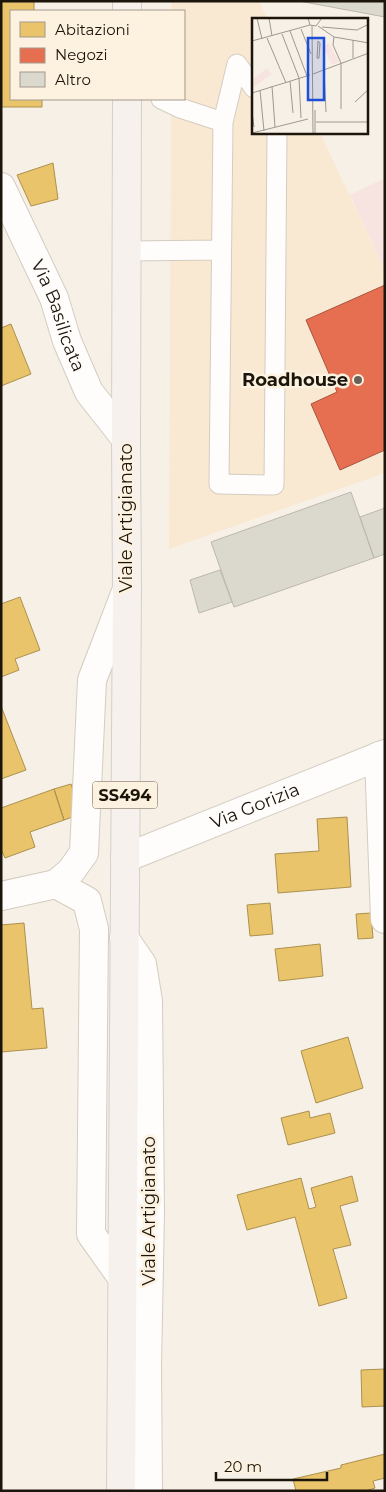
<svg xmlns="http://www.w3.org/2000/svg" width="386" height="1492" font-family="Montserrat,sans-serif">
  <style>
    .built { fill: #fae9d2 }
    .green { fill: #f7e4e0 }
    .homes { fill: #e9c46a; stroke: #ac904e }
    .shops { fill: #e76f51; stroke: #aa543c }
    .building { fill: #dbd8cd; stroke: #bcb8ae }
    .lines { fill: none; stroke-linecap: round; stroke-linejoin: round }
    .lane-casing { stroke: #d4ccc2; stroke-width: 21 }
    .street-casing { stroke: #d4ccc2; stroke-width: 30 }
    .primary-casing { stroke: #d3cfca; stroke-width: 30 }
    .lane { stroke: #fefdfb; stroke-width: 19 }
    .street { stroke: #fefdfb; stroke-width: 28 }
    .primary { stroke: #f7f1ed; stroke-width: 28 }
    .poi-dot { fill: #696258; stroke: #fdf1e0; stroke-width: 2 }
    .labels { text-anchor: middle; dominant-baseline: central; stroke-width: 5; stroke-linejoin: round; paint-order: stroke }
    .shield { fill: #fdf1e0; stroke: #60574b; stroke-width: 1 }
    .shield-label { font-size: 16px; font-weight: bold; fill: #1c150b }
    .street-label { font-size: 18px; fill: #1c150b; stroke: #fdf1e0 }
    .poi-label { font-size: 18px; font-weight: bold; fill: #1c150b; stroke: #fdf1e0; text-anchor: end }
    .inset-road { fill: none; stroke: #9f988e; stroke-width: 1 }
    .view { fill: #1d4ed8; fill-opacity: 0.15; stroke: #1d4ed8; stroke-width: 2.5 }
    .inset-edge { fill: none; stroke: #1c150b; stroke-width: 2.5 }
  </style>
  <rect width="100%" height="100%" fill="#f7f0e6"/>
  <path class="built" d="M172,1H259L267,19H254V132L320,133L385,270V473L169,549L171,99H184V11H171Z"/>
  <path class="green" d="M385,178V270L350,195Z"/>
  <path class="homes" d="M1,1H34V11H11V99H42V107H1Z
    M53,163L58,199L31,206L17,175Z
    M11,324L31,374L1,386V328Z
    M20,597L40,650L15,659L19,670L1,677V604Z
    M1,706L26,770L1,779Z
    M71,784L81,814L64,820L54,789Z
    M54,789L64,820L30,832L35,847L5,858L1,849V808Z
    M347,817L351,887L278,893L275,854L319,851L317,819Z
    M270,903L273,934L250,936L247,905Z
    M371,913L373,938L358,939L356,914Z
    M24,923L32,1009L43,1008L47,1048L1,1052V925Z
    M320,944L323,976L279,981L275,949Z
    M348,1037L363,1088L316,1103L301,1051Z
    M309,1111L310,1118L330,1113L335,1133L288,1145L281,1118Z
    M352,1176L358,1201L340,1206L351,1245L333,1249L347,1298L319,1306L295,1217L247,1230L237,1195L301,1178L309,1209L316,1207L311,1188Z
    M385,1369V1406L362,1407L361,1370Z
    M385,1454V1478L373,1481L375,1488L365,1491H296L293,1479L341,1468V1465Z"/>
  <path class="shops" d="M385,285V450L340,470L311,404L337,392L306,320Z"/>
  <path class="building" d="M299,1H385V17Z
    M351,492L374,558L234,607L211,542Z
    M385,508V554L374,558L360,517Z
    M220,570L232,602L199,613L190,580Z"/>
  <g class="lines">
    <g class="lane-casing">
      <path id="lane" d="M254,88L237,64L223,122L219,484L274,485L277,132
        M161,99L180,108L223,122
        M126,251L221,250"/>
    </g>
    <g class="street-casing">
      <g id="street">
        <path id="s1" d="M1,187L54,298L67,341L89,392L126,439"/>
        <path d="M379,756L385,919"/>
        <path id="s2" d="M125,858L385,754"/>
        <path d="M56,884L87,901L94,929L91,1234L123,1279"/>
        <path d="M1,896L56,884L71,871L84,853L92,680L127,589"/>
        <path d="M124,938L142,964L148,1001L150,1213L147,1366L148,1491"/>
      </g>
    </g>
    <g class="primary-casing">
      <path id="primary" d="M127,11V1
        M121,1491L127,588L126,439L127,99"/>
    </g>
    <use href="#lane" class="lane"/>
    <use href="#street" class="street"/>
    <use href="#primary" class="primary"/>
  </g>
  <circle class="poi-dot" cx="358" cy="380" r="5"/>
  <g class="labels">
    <rect class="shield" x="92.5" y="781.5" width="65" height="27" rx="4"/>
    <g class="shield-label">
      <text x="125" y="795">SS494</text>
    </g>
    <g class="street-label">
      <text stroke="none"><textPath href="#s1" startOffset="141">Via Basilicata</textPath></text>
      <text transform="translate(126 518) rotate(-90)">Viale Artigianato</text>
      <text stroke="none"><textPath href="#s2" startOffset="140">Via Gorizia</textPath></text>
      <text transform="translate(149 1211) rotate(-90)">Viale Artigianato</text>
    </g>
    <g class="poi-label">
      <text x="348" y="380">Roadhouse</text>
    </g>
  </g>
  <g transform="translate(252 18)">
    <rect width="116" height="116" fill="#f7f0e6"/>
    <path d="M77,25L87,44L80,47L71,28ZM15,50L20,56L2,69L0,62Z" fill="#f7e4e0"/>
    <path class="inset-road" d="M5,0L10,21M17,0L20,18M56,0L58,7L64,8L70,0M60,8L61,116M66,8L82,19L117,25M70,9L105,12L117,6M49,11L59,36M38,13L55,58M30,16L47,60L49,100M82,19L81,27L89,45V91M15,20L34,65M101,22V40M0,23L58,7M66,23L68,25L67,40H65ZM72,52L74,94M61,56L117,35M38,63L41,95M20,68L23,109M8,72L12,113M0,75L58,57M103,84L117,71M63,92V116M0,94L2,109M64,104H117M0,115L56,101"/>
    <path class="view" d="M56,20H72V82H56Z"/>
    <rect width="116" height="116" class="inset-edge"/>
  </g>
  <rect width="386" height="1492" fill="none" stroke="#1c150b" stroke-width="5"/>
  <rect x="10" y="10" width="175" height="90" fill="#fdf1e0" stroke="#a3998b"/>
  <rect x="20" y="22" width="25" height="15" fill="#e9c46a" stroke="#a3998b"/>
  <text x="55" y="35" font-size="15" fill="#1c150b">Abitazioni</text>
  <rect x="20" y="48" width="25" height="15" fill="#e76f51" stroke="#a3998b"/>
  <text x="55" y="60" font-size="15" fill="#1c150b">Negozi</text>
  <rect x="20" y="72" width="25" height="15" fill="#dbd8cd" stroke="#a3998b"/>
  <text x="55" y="85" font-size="15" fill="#1c150b">Altro</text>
  <path d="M216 1472v8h111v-8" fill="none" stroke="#1c150b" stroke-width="2.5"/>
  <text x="224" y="1472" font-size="15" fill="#1c150b" stroke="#fdf1e0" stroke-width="4" paint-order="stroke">20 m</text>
</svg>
